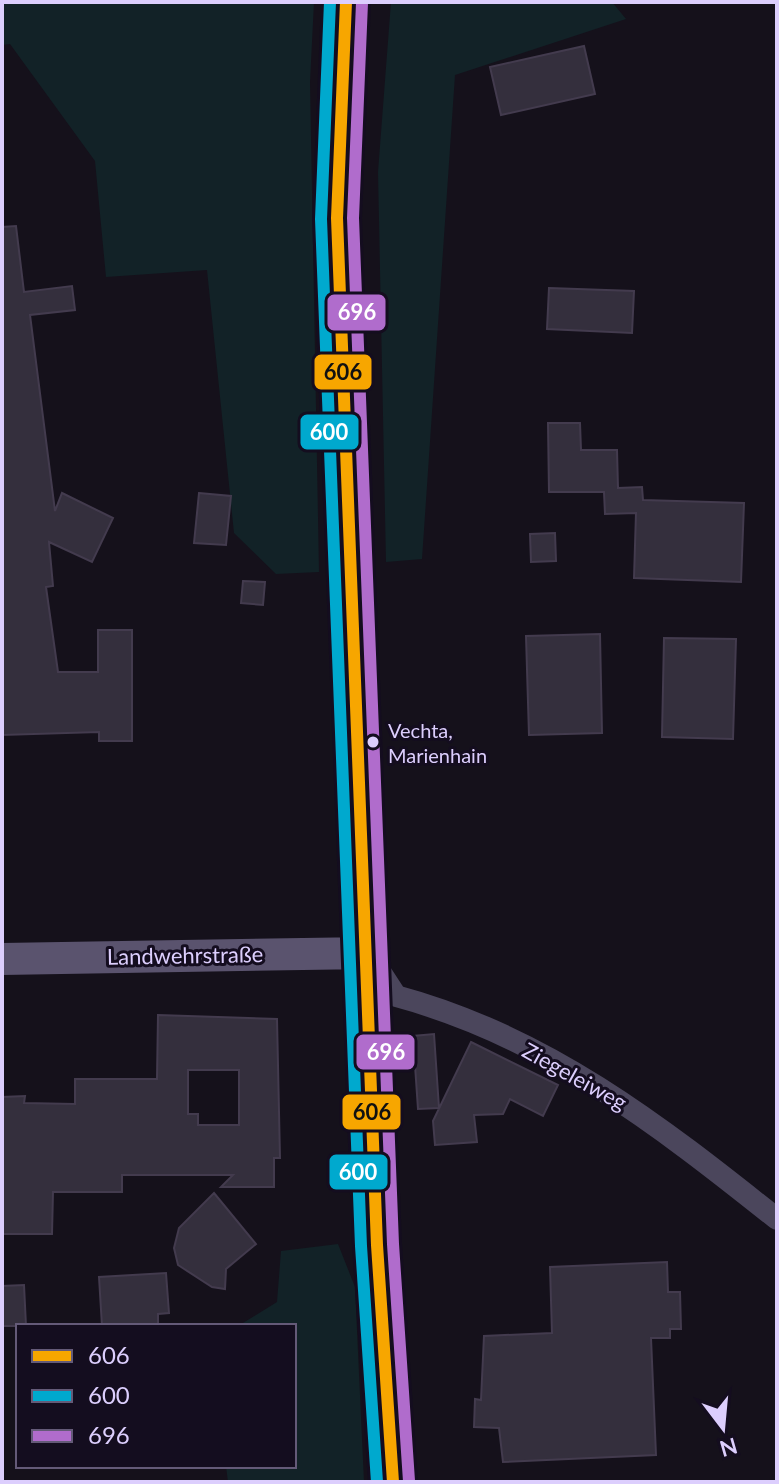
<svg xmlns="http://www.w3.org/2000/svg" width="779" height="1484" font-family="Lato,sans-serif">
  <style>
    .green { fill: #122227 }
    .building { fill: #342f3d; stroke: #433b4e; stroke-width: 2; fill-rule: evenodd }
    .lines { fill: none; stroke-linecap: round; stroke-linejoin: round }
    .street { stroke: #4b465c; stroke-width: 22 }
    .secondary { stroke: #5a536e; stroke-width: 32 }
    .bus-1-casing { stroke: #140d1f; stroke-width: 18 }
    .bus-2-casing { stroke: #140d1f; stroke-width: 18 }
    .bus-3-casing { stroke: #140d1f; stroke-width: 18 }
    .bus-1 { stroke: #f7a600; stroke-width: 12 }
    .bus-2 { stroke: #00a9ce; stroke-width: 12 }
    .bus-3 { stroke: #b06ccc; stroke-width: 12 }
    .bus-dot { fill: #dccefd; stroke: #140d1f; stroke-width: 3 }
    .labels { text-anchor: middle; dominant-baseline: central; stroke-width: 6; stroke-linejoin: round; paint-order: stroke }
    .bus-label { font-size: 20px; fill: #dccefd; stroke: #140d1f; text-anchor: start }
    .street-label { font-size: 22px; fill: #dccefd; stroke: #140d1f }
    .line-badge { stroke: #140d1f; stroke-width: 3 }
    .badge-label { font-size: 22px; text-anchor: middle; font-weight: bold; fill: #fff }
    .pale-badge-label { font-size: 22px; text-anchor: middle; font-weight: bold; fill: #111 }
  </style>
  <rect width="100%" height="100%" fill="#15111b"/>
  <path class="green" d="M2,2H314L310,82L319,572L276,574L234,533L207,270L106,277L95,161L10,44L2,45Z
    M391,2H612L626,19L455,75L422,559L386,562L378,172Z
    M338,1244L355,1287L364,1482H228L226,1466H294V1326H238L277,1302L281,1251Z"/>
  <path class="building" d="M584,46L595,94L501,115L490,67Z
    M16,226L24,292L72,286L75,310L30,315L55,511L62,493L113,518L92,562L49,542L53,586L46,587L58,672H98V630H132V741H99V732L2,735V227Z
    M549,288L634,291L632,333L547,329Z
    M548,423H580L581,450H617L618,488L642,487L643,500L744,503L741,582L634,578L636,513L605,514L604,492H549Z
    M199,493L231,496L226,545L194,543Z
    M555,533L556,561L531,562L530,534Z
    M243,581L265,582L263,605L241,603Z
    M600,634L602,733L529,735L526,636Z
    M664,638L736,639L733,739L662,737Z
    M158,1015L277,1019L280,1158H274V1187H221L233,1175H122V1192H53L52,1234H2V1097L25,1096L24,1103L75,1104V1079H157ZM188,1070H239V1125H198V1114H188Z
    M434,1034L439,1108L418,1109L413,1036Z
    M471,1042L558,1085L543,1116L510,1099L503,1114L474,1115L477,1142L435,1145L433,1121Z
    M214,1193L256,1244L226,1269L225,1289L212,1287L178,1265L174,1248L179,1228Z
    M667,1262L668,1292H680L681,1329H670V1338H651L656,1455L503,1462L499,1428L474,1427L475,1399L481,1400L484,1336L552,1333L550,1267Z
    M166,1273L169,1313L158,1314V1326H102L99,1277Z
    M24,1285L26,1326H2V1286Z"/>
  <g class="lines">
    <path class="street" d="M368,953L396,996C545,1036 659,1125 777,1219"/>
    <path class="secondary" d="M346,2L337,218L377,1245L393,1482
      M2,959L368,953"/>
    <g class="bus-1-casing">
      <path id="bus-1" d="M346,2L337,218L377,1245L393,1482"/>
    </g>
    <g class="bus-2-casing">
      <path id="bus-2" d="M330,2L321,219L361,1246L377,1482"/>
    </g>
    <g class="bus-3-casing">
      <path id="bus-3" d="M362,3L353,218L393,1244L409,1481"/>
    </g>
    <use href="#bus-1" class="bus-1"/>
    <use href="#bus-2" class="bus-2"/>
    <use href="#bus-3" class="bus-3"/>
  </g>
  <circle class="bus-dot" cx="373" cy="742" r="7"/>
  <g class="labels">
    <g class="bus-label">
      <text x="388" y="730">Vechta,<tspan x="388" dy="25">Marienhain</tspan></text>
    </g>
    <g class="street-label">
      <text transform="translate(185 955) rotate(-1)">Landwehrstraße</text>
      <text transform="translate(575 1076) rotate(29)">Ziegeleiweg</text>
    </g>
  </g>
  <g class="line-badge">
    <rect x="326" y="293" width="61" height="39" rx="8" fill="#b06ccc"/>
    <rect x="313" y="353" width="60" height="38" rx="8" fill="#f7a600"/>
    <rect x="299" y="413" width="61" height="38" rx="8" fill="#00a9ce"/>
    <rect x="355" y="1033" width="61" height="38" rx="8" fill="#b06ccc"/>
    <rect x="341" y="1093" width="61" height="38" rx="8" fill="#f7a600"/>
    <rect x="328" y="1153" width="61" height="38" rx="8" fill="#00a9ce"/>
  </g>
  <g class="badge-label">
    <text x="357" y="320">696</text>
    <text x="329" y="440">600</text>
    <text x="386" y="1060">696</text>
    <text x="358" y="1180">600</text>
  </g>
  <g class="pale-badge-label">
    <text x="343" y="380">606</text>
    <text x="372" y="1120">606</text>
  </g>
  <rect width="779" height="1484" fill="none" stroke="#dccefd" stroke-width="8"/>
  <rect x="16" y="1324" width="280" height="144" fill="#140d1f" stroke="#645a78" stroke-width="2"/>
  <rect x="32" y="1350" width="40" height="12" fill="#f7a600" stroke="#645a78" stroke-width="2"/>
  <text x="88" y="1364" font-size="24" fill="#dccefd">606</text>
  <rect x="32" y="1390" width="40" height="12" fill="#00a9ce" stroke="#645a78" stroke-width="2"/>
  <text x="88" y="1404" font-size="24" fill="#dccefd">600</text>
  <rect x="32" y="1430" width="40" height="12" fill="#b06ccc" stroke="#645a78" stroke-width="2"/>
  <text x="88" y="1444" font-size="24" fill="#dccefd">696</text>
  <g transform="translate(723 1428) rotate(164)" stroke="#140d1f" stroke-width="6" paint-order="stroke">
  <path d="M0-6L14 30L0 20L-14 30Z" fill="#dccefd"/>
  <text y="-12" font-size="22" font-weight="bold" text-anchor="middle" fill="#dccefd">N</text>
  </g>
</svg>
